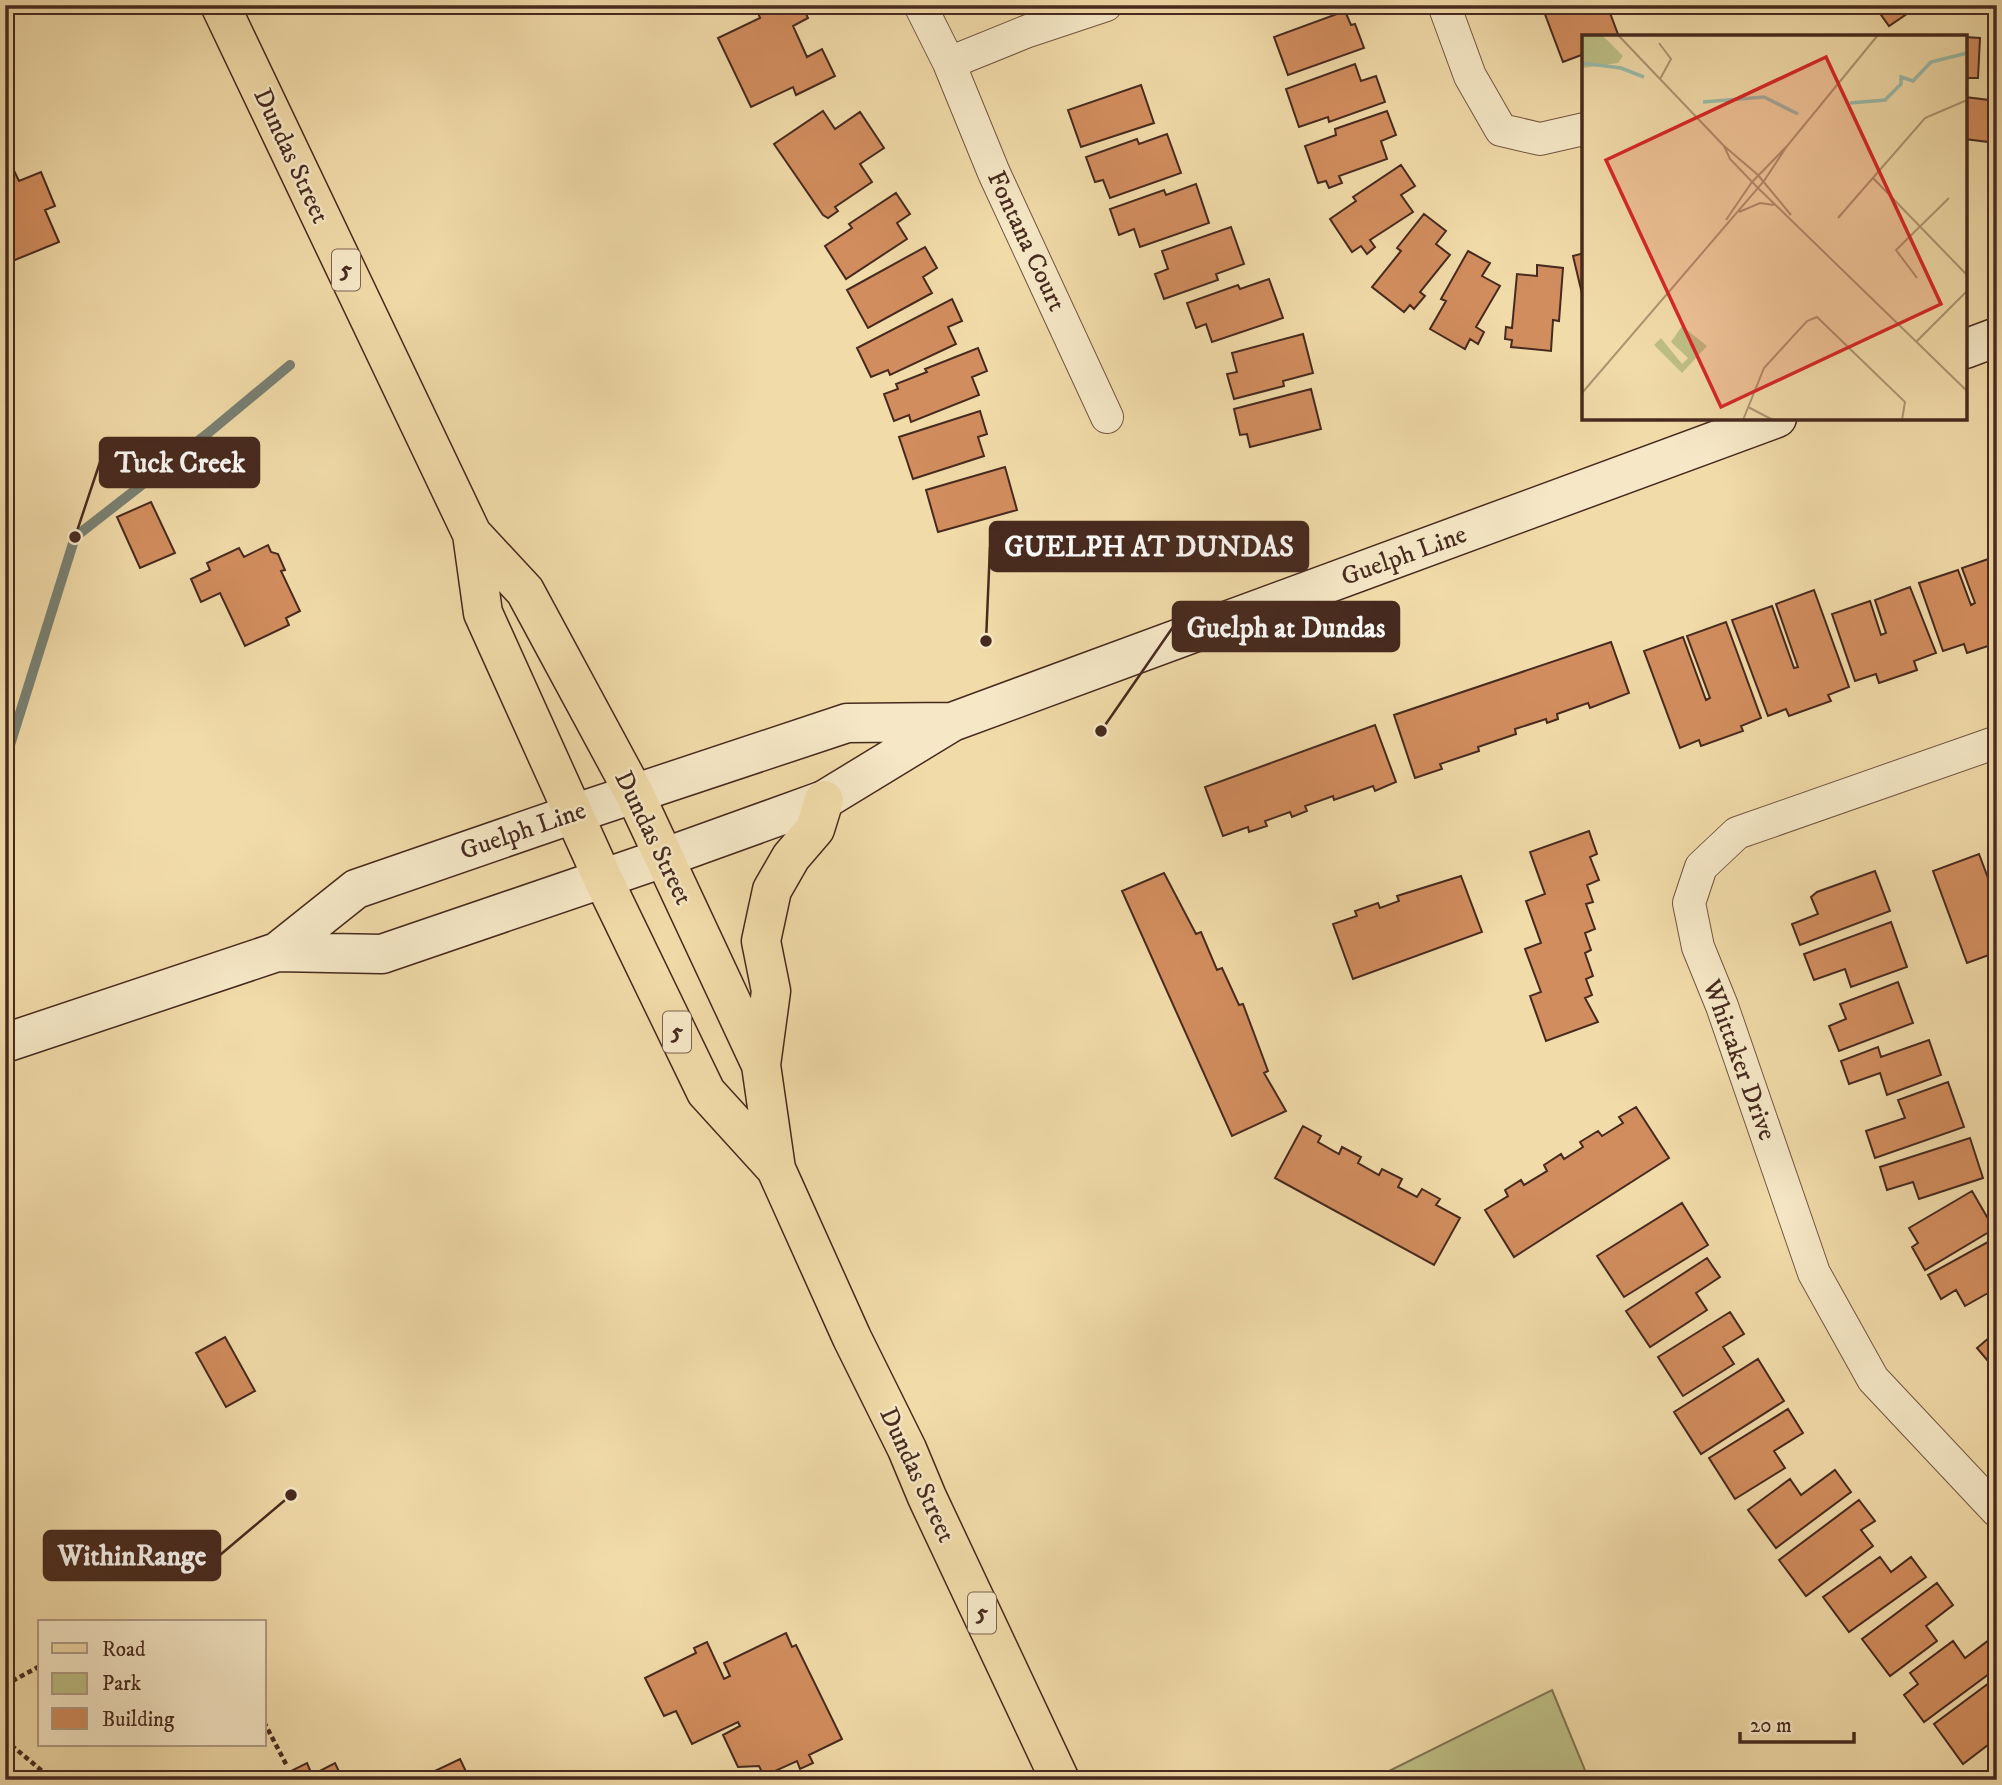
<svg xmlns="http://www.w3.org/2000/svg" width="2002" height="1785" font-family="'IM FELL DW Pica',serif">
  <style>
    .green { fill: #bdbf86; stroke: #827452; stroke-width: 2 }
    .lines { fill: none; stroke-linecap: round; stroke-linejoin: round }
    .stream { stroke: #798173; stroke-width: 10 }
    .building { fill: #d28d5e; stroke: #472a1f; stroke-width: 2 }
    .street-casing { stroke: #725642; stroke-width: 34 }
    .secondary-casing { stroke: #472a1f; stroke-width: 41 }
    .primary-casing { stroke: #472a1f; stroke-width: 41 }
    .path { stroke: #472a1f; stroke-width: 4.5; stroke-dasharray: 5 3.5; stroke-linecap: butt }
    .street { stroke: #f6e8c7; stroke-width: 32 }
    .secondary { stroke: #f6e8c7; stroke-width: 38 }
    .primary { stroke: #f1dba9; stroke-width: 38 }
    .labels { text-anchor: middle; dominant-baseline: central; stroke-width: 5; stroke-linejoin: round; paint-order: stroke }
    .shield { fill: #f6e8c7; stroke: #7c6351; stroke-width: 2 }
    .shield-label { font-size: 24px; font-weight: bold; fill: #472a1f }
    .street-label { font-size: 26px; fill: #472a1f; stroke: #f6e8c7 }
    .inset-river { fill: none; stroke: #9bbbab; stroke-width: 3.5 }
    .inset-road { fill: none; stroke: #ad9472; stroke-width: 2 }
    .view { fill: #d62828; fill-opacity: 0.15; stroke: #d62828; stroke-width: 3.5 }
    .inset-edge { fill: none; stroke: #472a1f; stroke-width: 3.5 }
    .leader { fill: none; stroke: #472a1f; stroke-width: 2.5 }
    .callout-dot { fill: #472a1f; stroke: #f6e8c7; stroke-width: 2.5 }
    .callout { fill: #472a1f; stroke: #472a1f; stroke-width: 2.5 }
    .callout-label { font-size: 28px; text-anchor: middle; font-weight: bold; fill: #fff }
  </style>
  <rect width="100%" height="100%" fill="#f1dba9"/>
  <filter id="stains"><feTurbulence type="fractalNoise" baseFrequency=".00286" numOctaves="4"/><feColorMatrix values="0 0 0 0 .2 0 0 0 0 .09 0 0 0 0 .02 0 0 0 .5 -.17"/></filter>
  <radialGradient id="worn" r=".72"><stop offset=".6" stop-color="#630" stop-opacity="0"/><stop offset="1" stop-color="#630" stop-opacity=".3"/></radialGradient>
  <path class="green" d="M1552,1690L1589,1780H1371Z"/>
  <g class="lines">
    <path class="stream" d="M5,761L75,537L207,434L290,365"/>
  </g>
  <path class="building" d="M768,5H802L808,18L793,26L807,57L822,49L835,76L796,95L793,87L751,107L718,38L760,18L757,10Z
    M1554,5H1589L1591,9L1607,5L1619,37H1584V54L1563,62L1543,9Z
    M1874,5H1920L1889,26Z
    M1345,11L1351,25L1355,24L1364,48L1288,75L1274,37Z
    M1965,37L1980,38L1978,78H1965Z
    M1355,64L1361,81L1376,76L1385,102L1329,122L1328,117L1299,127L1286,89Z
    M1141,85L1154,123L1081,147L1068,110Z
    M1965,97L1997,101V143L1965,139Z
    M823,111L835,129L860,112L884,148L860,164L872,182L835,207L838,211L828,218L823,215L774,144Z
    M1387,111L1396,135L1381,141L1387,159L1339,176L1342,183L1329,188L1326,181L1318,183L1305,146L1336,135L1335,129Z
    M1167,134L1181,173L1110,198L1103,180L1095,182L1086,157L1137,139L1139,144Z
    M5,152L19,181L41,172L55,206L45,210L59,242L5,264Z
    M1401,165L1415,186L1401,195L1413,212L1370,240L1375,247L1367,254L1361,246L1352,252L1330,219L1356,201L1353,197Z
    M1196,184L1209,223L1140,247L1134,229L1119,235L1110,209L1164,190L1166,195Z
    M896,193L910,214L897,223L907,239L846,279L825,246L852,228L849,224Z
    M1424,214L1446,231L1436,244L1450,255L1420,292L1425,296L1414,309L1410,305L1404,312L1372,287L1401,251L1397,248Z
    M1231,227L1244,264L1216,274L1218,280L1164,299L1155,274L1168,269L1162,251Z
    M925,247L937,268L923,277L932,293L868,328L847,290Z
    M1468,251L1490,263L1482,276L1500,286L1476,327L1484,332L1478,344L1470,339L1465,349L1430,329L1446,301L1441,299Z
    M1584,253V302L1573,256Z
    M1537,265L1563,268L1559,321L1553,320L1551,351L1511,347L1512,340L1505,339L1506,327L1512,328L1517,274L1537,276Z
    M1269,279L1283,318L1212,342L1206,324L1196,328L1187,303L1238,285L1240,289Z
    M952,299L962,321L948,327L956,344L890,375L888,370L871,377L857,348Z
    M1303,334L1313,373L1283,381L1284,386L1234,399L1227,374L1237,372L1232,353Z
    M978,348L987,371L972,377L979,395L911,422L909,415L894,421L884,394L898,389L896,384L927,372L925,369Z
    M1311,389L1321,429L1250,447L1247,434L1240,435L1234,409Z
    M980,411L987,434L978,437L984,456L913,479L899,437Z
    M1005,467L1017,510L938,532L926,490Z
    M151,502L175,553L140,568L117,517Z
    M268,545L271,552L278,554L285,570L281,571L300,611L286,618L289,625L245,646L220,593L201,602L191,579L210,570L207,563L239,548L244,557Z
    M1997,556V643L1967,653L1964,644L1943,651L1919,583L1958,570L1971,605L1975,603L1962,568Z
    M1910,587L1936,653L1914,661L1917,670L1879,683L1876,674L1855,681L1832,614L1870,601L1881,635L1886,633L1875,600Z
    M1814,590L1849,687L1828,695L1831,701L1789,716L1786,709L1768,716L1732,620L1772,606L1794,668L1798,667L1776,604Z
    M1726,622L1761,718L1741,726L1743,731L1701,746L1699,740L1680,748L1644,651L1683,637L1706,700L1710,698L1687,636Z
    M1611,642L1629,693L1590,708L1588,703L1557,714L1558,719L1547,723L1546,719L1515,729L1516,734L1478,747L1479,751L1440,764L1442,769L1415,778L1394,715Z
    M1375,725L1396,782L1375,791L1373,786L1334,800L1333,796L1305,806L1307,811L1292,817L1290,812L1265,821L1267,826L1249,832L1248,827L1223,836L1205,787Z
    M1589,831L1597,854L1590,857L1599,880L1587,885L1593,902L1586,904L1595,929L1585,933L1591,950L1585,953L1593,976L1586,979L1592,995L1585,998L1598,1022L1546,1041L1530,996L1541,992L1525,949L1541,943L1526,901L1545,894L1530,852Z
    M1997,848V876L1988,851Z
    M1979,854L1997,902V952L1967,963L1933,871Z
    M1875,871L1890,911L1800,945L1792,924L1818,914L1811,897L1817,892Z
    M1164,873L1196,934L1201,932L1217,970L1222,968L1239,1005L1243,1004L1268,1071L1264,1073L1286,1111L1232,1136L1122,891Z
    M1461,876L1482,932L1353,979L1333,924L1357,916L1355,911L1378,903L1380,908L1399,901L1397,896Z
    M1891,922L1907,967L1851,987L1845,969L1814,980L1804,954Z
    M1898,982L1913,1023L1839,1051L1829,1026L1846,1019L1840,1004Z
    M1929,1040L1941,1075L1887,1095L1880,1073L1849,1084L1841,1061L1878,1047L1881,1057Z
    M1948,1082L1964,1127L1875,1158L1866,1131L1905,1118L1898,1100Z
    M1636,1107L1669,1158L1514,1257L1485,1210L1508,1196L1505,1190L1521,1180L1524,1185L1547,1171L1544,1165L1561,1154L1564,1159L1583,1147L1580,1142L1598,1131L1602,1136L1623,1123L1619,1117Z
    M1303,1126L1321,1136L1318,1142L1339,1154L1342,1147L1361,1157L1358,1163L1379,1175L1382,1169L1402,1179L1398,1187L1417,1197L1422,1189L1440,1199L1436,1205L1460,1218L1434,1265L1275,1178Z
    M1970,1138L1983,1178L1919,1199L1913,1182L1887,1190L1880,1167Z
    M1972,1191L1994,1229L1925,1270L1912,1247L1918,1243L1909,1228Z
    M1682,1203L1708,1245L1624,1297L1597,1256Z
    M1997,1237V1288L1965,1306L1956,1290L1941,1299L1928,1275Z
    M1707,1258L1720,1277L1696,1293L1707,1310L1650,1347L1626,1311Z
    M1730,1312L1744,1334L1723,1347L1734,1364L1683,1396L1658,1357Z
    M1997,1331V1364L1993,1367L1977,1348Z
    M225,1337L255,1391L226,1407L196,1353Z
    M1758,1359L1784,1401L1701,1454L1674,1412Z
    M1788,1409L1803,1433L1774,1451L1785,1468L1735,1499L1709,1458Z
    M1835,1470L1851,1492L1776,1548L1748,1510L1790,1479L1801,1495Z
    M1859,1500L1875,1521L1861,1530L1873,1546L1806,1596L1779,1560Z
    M1880,1557L1891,1572L1911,1557L1926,1577L1849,1632L1823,1597Z
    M1937,1583L1953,1605L1926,1626L1937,1641L1890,1676L1862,1639Z
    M786,1633L792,1647L796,1645L842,1739L809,1755L813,1763L800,1769L797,1761L764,1776L759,1766L738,1767L723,1735L740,1726L738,1722L692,1744L676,1711L664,1716L645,1678L696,1653L694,1648L707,1642L724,1679L730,1676L724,1663Z
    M1989,1640L1997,1651V1668L1924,1722L1904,1695L1918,1684L1910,1673L1953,1641L1965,1658Z
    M1997,1677V1738L1963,1764L1934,1724Z
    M460,1759L470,1780H421L420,1778Z
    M307,1763L312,1775L335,1763L343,1780H278L277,1778Z"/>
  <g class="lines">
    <g class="street-casing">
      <path id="street" d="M920,5L949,63L994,173L1107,417
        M1444,5L1470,76L1501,130L1540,139L1584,129
        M949,63L1028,31L1106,5
        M1997,742L1737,833L1701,867L1689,903L1698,947L1722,1006L1814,1273L1873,1379L1997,1511"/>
    </g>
    <g class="secondary-casing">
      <path id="secondary" d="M1965,349L1997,337
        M277,952L382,954L663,858L824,800L952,722L1777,418
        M5,1043L277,952L356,889L573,814L847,723L952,722"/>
    </g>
    <g class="primary-casing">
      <path id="primary" d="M220,5L472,534L525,591L634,793L761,1065L776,1169L852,1338L907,1449L927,1497L1060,1780
        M472,534L483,613L603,879L706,1092L776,1169
        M761,1065L771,991L761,941L772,890L791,857L815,829L824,800"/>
    </g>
    <path class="path" d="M5,1685L40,1666
      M264,1722L287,1766
      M5,1740L53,1780"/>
    <use href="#street" class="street"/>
    <use href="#secondary" class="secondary"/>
    <use href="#primary" class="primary"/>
  </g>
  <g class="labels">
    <g class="shield">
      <rect x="332" y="249.5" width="28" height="41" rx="5"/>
      <rect x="663" y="1011.5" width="28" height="41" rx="5"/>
      <rect x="968" y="1592.5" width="28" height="41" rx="5"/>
    </g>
    <g class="shield-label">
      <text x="346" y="270">5</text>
      <text x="677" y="1032">5</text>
      <text x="982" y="1613">5</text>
    </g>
    <g class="street-label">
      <text transform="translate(291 156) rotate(65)">Dundas Street</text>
      <text transform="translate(1026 241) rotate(65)">Fontana Court</text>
      <text transform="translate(1404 556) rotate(-20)">Guelph Line</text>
      <text transform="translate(523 831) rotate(-19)">Guelph Line</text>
      <text transform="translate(653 838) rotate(64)">Dundas Street</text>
      <text transform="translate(1739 1060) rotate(70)">Whittaker Drive</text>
      <text transform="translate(917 1475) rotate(65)">Dundas Street</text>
    </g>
  </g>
  <g transform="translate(1582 35)">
    <rect width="385" height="385" fill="#f1dba9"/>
    <path d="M0,0H20L41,21L36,28L0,33ZM100,291L125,311L100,338L72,310L79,303L100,329L106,323L89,307Z" fill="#bdbf86"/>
    <path class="inset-river" d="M0,28L39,33L62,42M121,67L182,62L216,79M268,68L303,65L319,49V42L331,46L349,27L385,18"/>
    <path class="inset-road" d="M36,0L142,111L176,140L209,180M77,8L89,24L78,44M142,111L148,124L176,153L385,356M291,143L385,240M157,177L178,168L192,170M256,183L343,83L385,65M144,185L170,147L205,111M335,243L314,215L367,163M335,306L385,256M0,358L182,146L205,111L296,0M166,372L191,385M161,385L182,333L225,286L235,282L323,367L320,385"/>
    <path class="view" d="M244,22L359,269L139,372L24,125Z"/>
    <rect width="385" height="385" class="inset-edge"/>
  </g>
  <path class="leader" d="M75 537L100 462M986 641L990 547M1101 731L1173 627M291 1495L220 1555"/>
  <g class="callout-dot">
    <circle cx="75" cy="537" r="7"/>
    <circle cx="986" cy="641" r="7"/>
    <circle cx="1101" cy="731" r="7"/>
    <circle cx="291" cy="1495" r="7"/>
  </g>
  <g class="callout">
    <rect x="100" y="438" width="159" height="49" rx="7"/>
    <rect x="990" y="522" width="318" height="49" rx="7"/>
    <rect x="1173" y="602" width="226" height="49" rx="7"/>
    <rect x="44" y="1531" width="176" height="49" rx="7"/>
  </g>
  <g class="callout-label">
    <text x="180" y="472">Tuck Creek</text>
    <text x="1149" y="556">GUELPH AT DUNDAS</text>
    <text x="1286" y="637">Guelph at Dundas</text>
    <text x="132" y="1565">WithinRange</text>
  </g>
  <rect width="2002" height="1785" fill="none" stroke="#f1dba9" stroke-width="28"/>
  <rect x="7" y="7" width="1988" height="1771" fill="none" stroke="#472a1f" stroke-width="3.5"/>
  <rect x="14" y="14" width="1974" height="1757" fill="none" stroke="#472a1f" stroke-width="2"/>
  <rect x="38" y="1620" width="228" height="126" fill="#f6e8c7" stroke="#b09c84" stroke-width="2"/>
  <rect x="52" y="1643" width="35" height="10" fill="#f1dba9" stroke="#b09c84" stroke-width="2"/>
  <text x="102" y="1656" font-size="21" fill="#472a1f">Road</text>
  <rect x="52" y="1673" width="35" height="21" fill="#bdbf86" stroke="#b09c84" stroke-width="2"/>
  <text x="102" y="1690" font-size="21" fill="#472a1f">Park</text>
  <rect x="52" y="1708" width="35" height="21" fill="#d28d5e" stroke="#b09c84" stroke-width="2"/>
  <text x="102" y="1726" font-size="21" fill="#472a1f">Building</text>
  <path d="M1740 1732v10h114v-10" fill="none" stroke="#472a1f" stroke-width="3.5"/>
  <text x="1750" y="1732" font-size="21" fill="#472a1f" stroke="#f6e8c7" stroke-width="5" paint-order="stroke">20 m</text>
  <rect width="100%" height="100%" filter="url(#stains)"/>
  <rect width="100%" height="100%" fill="url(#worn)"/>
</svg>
